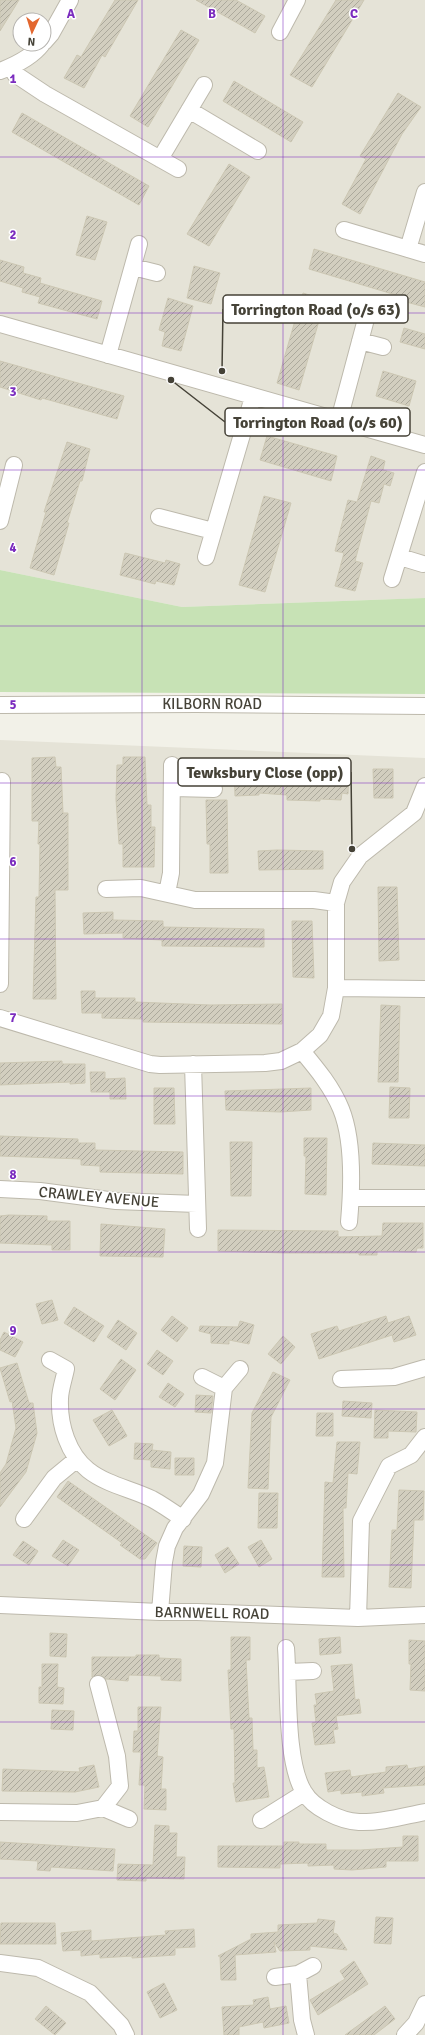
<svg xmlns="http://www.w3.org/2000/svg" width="425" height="2035" font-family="Signika,sans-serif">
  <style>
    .residential { fill: #e5e3d7; fill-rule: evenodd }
    .grass { fill: #c7e2b5 }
    .building { fill: url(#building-hatch); stroke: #ccc7b3 }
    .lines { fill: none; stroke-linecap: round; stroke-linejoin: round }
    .street-casing { stroke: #bdb9ac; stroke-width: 18 }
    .street { stroke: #fff; stroke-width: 16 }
    .grid { fill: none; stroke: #7b2cbf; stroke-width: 1; stroke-opacity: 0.55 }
    .labels { text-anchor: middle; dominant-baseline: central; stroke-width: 3; stroke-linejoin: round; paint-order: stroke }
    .street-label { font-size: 15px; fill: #454237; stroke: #fff }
    .grid-label { font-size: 13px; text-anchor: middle; font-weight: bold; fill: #7b2cbf; stroke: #fff; stroke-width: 3; stroke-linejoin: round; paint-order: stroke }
    .leader { fill: none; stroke: #454237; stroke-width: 1.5 }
    .callout-dot { fill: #454237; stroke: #fff; stroke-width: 1.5 }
    .callout { fill: #fff; stroke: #454237; stroke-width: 1.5 }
    .callout-label { font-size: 16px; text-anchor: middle; font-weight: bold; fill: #454237 }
  </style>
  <defs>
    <pattern id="building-hatch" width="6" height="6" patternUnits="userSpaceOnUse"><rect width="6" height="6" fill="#d2cebf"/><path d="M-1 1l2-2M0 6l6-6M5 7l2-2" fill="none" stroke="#aca99c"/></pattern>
  </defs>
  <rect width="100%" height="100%" fill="#f2f1e8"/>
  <path class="residential" d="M0,0H425V598L182,607L0,570ZM20,20H44V44H20Z
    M0,740L425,758V2035H0Z"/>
  <path class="grass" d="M0,570L182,607L425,598V694L0,692Z"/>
  <path class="building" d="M0,0H19L0,31Z
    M115,0H138L105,57L102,55L84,88L64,78L77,55L81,57Z
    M196,0H236L265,16L255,33Z
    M336,0H364L312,87L290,75Z
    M181,30L199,40L148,127L130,116Z
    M234,81L303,122L291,142L223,101Z
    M398,93L421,107L402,134L360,214L342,204L366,159L360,156Z
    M22,113L149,186L139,205L12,132Z
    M229,164L250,177L209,246L187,234Z
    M87,216L107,222L95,260L76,255Z
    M314,249L425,282V307L395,299L396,295L309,269Z
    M0,260L24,267L23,273L41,278L40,283L102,301L97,319L38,303L40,297L22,292L23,288L0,281Z
    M194,266L220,273L211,304L187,298Z
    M303,293L325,300L299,390L277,383Z
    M168,298L193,306L181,351L162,346L165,332L159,330Z
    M404,328L425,334V349L400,342Z
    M0,361L124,396L117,419L42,398L41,400L0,387Z
    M383,371L416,381L409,406L376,396Z
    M267,436L337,456L331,481L260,460Z
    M67,442L90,449L82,481H80L67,523H69L54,575L30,568L46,512H44Z
    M371,456L385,461L383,470L394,473L390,486L384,484L379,503L371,501L355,561L363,563L355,591L335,586L344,553L335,551L348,500L357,502Z
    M264,496L291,503L265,592L239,585Z
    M125,553L165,563L166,560L180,564L174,585L156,581L155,584L120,575Z
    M55,757L56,767H61L63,813H68V890H55L56,999H33L36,897H39L40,844H38L39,821H32V758Z
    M123,757H145L147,805H151V827H155L154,867H123V844H119L116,799L117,765H123Z
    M258,763L282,765V767H303V771L333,772V768H349L348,794L342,793L341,800L320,799V801L287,800V795L259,793V795L235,796L234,764Z
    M373,769H393V798H374Z
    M206,800H227L228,873H210V844H207Z
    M277,850L323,851V869L259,870L258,851Z
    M378,887H397L399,960L379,961Z
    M113,912V920L163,921V927L264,929V947L162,946V940L123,938V933L84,934L83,913Z
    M292,921H312L314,978L293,977Z
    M81,991H95V998H135V1002L210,1005L282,1004V1024L143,1022V1019L102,1018V1013H82Z
    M381,1005L400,1006L398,1082H378Z
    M62,1061V1064H85V1083L70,1084V1082L0,1085V1063Z
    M90,1072H105V1079L125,1078L126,1099H110V1092H91Z
    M390,1087L410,1088L409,1118H389Z
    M154,1088H174L175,1124H154Z
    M311,1088V1110L280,1112L226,1110L225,1091Z
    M0,1136L78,1139V1143H95V1150L183,1152V1174L100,1172V1166L81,1165V1159L0,1156Z
    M304,1138H327L326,1195L305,1194L306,1156H304Z
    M230,1142H252L251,1196H231Z
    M373,1143L425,1145V1166L372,1164Z
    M9,1215L47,1216V1221H70V1250H52V1245L0,1243V1216Z
    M383,1223H423V1248H417L416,1252L377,1251V1255H359V1253H284L218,1251V1230L338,1231V1237L382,1236Z
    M101,1224L165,1229L163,1257L100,1256Z
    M52,1300L58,1320L42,1324L36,1304Z
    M74,1307L104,1326L94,1342L64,1323Z
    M172,1316L188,1328L177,1342L161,1330Z
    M386,1316L388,1323L409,1316L416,1335L394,1342L392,1335L319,1359L311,1334L337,1326L339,1331Z
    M118,1320L137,1333L126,1350L107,1337Z
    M240,1321L254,1325L249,1344L229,1340V1344L211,1343V1334L199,1331L200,1326L238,1327Z
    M4,1332L23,1342L15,1357L0,1350V1340Z
    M283,1336L295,1347L281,1364L268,1354Z
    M157,1350L173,1361L163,1375L147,1364Z
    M121,1359L136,1370L115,1400L100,1389Z
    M17,1363L29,1403H33L37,1433L26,1472L0,1507V1473L6,1464L16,1428L12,1401L10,1402L0,1368Z
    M273,1372L290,1380L271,1417L268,1489L248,1488L252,1413Z
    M168,1383L184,1394L175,1407L159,1397Z
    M196,1395L213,1396L211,1413L195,1412Z
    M343,1401L372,1403L371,1418L342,1416Z
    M112,1410L127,1436L109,1446L93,1420Z
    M375,1410L417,1412L416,1432L388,1431V1438H374Z
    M317,1413H333V1436H316Z
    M337,1442H360L357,1474L348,1473L346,1508H343L344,1577H322L325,1482L333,1483Z
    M135,1443L153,1444L152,1450L171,1452L170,1469L151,1467V1460L134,1459Z
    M175,1458H194V1475H175Z
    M68,1481L157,1543L145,1559H140L120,1545L122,1543L57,1497Z
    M399,1490L424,1491L423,1520H414L411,1588L389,1587L392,1530H397Z
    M259,1493H278L277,1528H258Z
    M63,1540L79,1550L68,1566L52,1556Z
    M261,1540L272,1559L259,1567L248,1547Z
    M23,1541L38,1551L29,1565L13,1555Z
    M184,1546L202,1547L201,1567L183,1566Z
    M228,1547L239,1564L225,1573L215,1555Z
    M50,1633L67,1634L66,1657L50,1656Z
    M231,1637H250V1660H246L249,1718H252L253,1750H257V1768L264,1767L269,1797L236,1802L233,1783H235L234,1729H231L228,1670H231Z
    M340,1637L341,1653L320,1655L319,1639Z
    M409,1640L425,1641V1691L410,1690L411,1664H409Z
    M136,1655H159V1658L181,1659V1681L161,1680V1676L129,1675L128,1681L106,1679L100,1675L92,1677V1657H136Z
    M42,1664H58L57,1687L64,1688L63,1704L39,1703V1687H42Z
    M352,1664L355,1700L359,1699L361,1713L336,1716L338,1729L333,1730L335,1743L315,1745L312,1723L316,1722L314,1705H317L315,1694L334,1691L331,1666Z
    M138,1707H161L157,1756L163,1757L161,1789H166V1810L144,1809L145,1785H139L141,1752H133L134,1731H138Z
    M52,1710L74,1711L73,1730L51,1729Z
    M94,1765L99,1787L75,1792L2,1791L3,1769L80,1772L79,1768Z
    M407,1765L408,1769L425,1766V1785L383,1788L384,1793L362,1796V1792L341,1794V1790L328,1792L325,1773L350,1770L351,1777L386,1772V1767Z
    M155,1825L169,1826V1833H177L176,1857H185L184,1879L146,1878V1881L117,1880L118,1864L153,1865Z
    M403,1836H418V1861H386V1867L352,1870L334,1869V1865L308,1866V1863L280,1864V1868L218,1867V1846H284V1842H299V1844H326V1850H361L403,1847Z
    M0,1842L115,1849L113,1871L51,1867L50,1871L37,1870L38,1861L0,1859Z
    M376,1917L393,1918L391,1944L374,1943Z
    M318,1919L335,1921L333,1933L337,1934L347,1950L310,1946V1950L280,1951L274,1942L276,1952L235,1955L236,1980H221L220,1956H218L251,1939V1934L278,1932V1925L317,1923Z
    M1,1923H55L56,1944H0Z
    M194,1929L195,1947L175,1948V1955L132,1958V1956L100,1958V1954L81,1956V1950L63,1951L61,1933L91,1930V1941L166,1935L165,1931Z
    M354,1961L368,1984L318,2015L310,2000L345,1979L340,1971Z
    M164,1983L177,2010L160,2018L147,1992Z
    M268,1997L270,2009L286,2006L289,2023L264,2028L263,2022L239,2027V2035H224L222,2007L254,2005L253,2000Z
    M46,2006L66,2023L55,2035L35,2019Z
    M385,2006L395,2019L374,2035H345Z"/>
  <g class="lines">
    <g class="street-casing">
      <path id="street" d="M280,32L297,0
        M44,42L51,34L70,0
        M11,67L15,74L45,94L178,169
        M0,71C16,65 32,57 42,44
        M189,110L258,151
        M160,159L204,85
        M344,230L425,254
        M408,249L425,192
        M133,267L157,273
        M0,324L425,445
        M360,341L383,347
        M108,355L139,244
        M339,420L366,319
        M159,517L213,531
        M0,521L14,465
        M206,557L253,397
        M400,557L423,564
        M392,579L425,472
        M0,705L196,704L425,706
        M173,788L214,789
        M106,889L141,888L195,900H314L336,903
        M167,893L171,873L172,765
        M0,984L2,781
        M336,988L425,989
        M0,1018L150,1064L160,1065L265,1063L281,1061L302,1051L320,1035L331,1016L336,988V903L342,882L360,856L414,813L425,786
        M302,1051C317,1069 332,1087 341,1109C354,1141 352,1188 349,1222
        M193,1064L198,1229
        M0,1189L40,1191L116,1201L197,1204
        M351,1198H425
        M50,1360L66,1369C64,1379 60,1390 60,1399C59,1425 68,1454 88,1470C107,1485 132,1489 152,1499C163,1505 173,1512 183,1519
        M202,1377L224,1388
        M341,1379L394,1377L425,1368
        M24,1519L54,1478L77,1459
        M0,1605L160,1612H197L358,1618L425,1615
        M160,1612L164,1562L167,1546L175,1528L201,1494L215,1463L224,1388L240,1369
        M358,1618L361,1521L389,1466L411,1455L425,1437
        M286,1648C289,1685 285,1762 304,1792C313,1808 340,1821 359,1822C380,1823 404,1816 425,1812
        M288,1672L313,1671
        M103,1808L129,1819
        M0,1812L77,1813L103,1808L120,1786L117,1756L98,1684
        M261,1820L304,1793
        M0,1963L38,1968L90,1993L121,2025L126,2035
        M298,1974L302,2020L306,2035
        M275,1977L298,1974L313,1966
        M405,2035L416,2023L425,2004"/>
    </g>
    <use href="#street" class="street"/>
  </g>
  <path class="grid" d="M142,0V2035M283,0V2035M0,157H425M0,313H425M0,470H425M0,626H425M0,783H425M0,939H425M0,1096H425M0,1252H425M0,1409H425M0,1565H425M0,1722H425M0,1878H425"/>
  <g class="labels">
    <g class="street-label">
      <text x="212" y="704">KILBORN ROAD</text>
      <text transform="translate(99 1197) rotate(5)">CRAWLEY AVENUE</text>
      <text transform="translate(212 1613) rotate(1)">BARNWELL ROAD</text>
    </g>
  </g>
  <g class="grid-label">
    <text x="71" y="18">A</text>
    <text x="212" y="18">B</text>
    <text x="354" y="18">C</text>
    <text x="13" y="83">1</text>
    <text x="13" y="239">2</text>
    <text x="13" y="396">3</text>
    <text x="13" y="552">4</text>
    <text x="13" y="709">5</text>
    <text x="13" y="866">6</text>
    <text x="13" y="1022">7</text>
    <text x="13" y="1179">8</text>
    <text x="13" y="1335">9</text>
  </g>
  <path class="leader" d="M222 371L223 309M171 380L225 422M352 849L351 772"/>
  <g class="callout-dot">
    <circle cx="222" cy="371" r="4"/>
    <circle cx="171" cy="380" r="4"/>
    <circle cx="352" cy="849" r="4"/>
  </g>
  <g class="callout">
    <rect x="223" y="295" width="185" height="28" rx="4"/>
    <rect x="225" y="408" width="185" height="28" rx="4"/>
    <rect x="178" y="758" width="173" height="28" rx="4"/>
  </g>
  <g class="callout-label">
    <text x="316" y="315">Torrington Road (o/s 63)</text>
    <text x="318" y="428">Torrington Road (o/s 60)</text>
    <text x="265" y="778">Tewksbury Close (opp)</text>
  </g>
  <g transform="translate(32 32) rotate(184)"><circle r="19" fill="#ffffff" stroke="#b5b3af"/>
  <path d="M0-3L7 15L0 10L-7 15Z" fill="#e3672f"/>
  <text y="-6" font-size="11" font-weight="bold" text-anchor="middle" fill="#454237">N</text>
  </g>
</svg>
